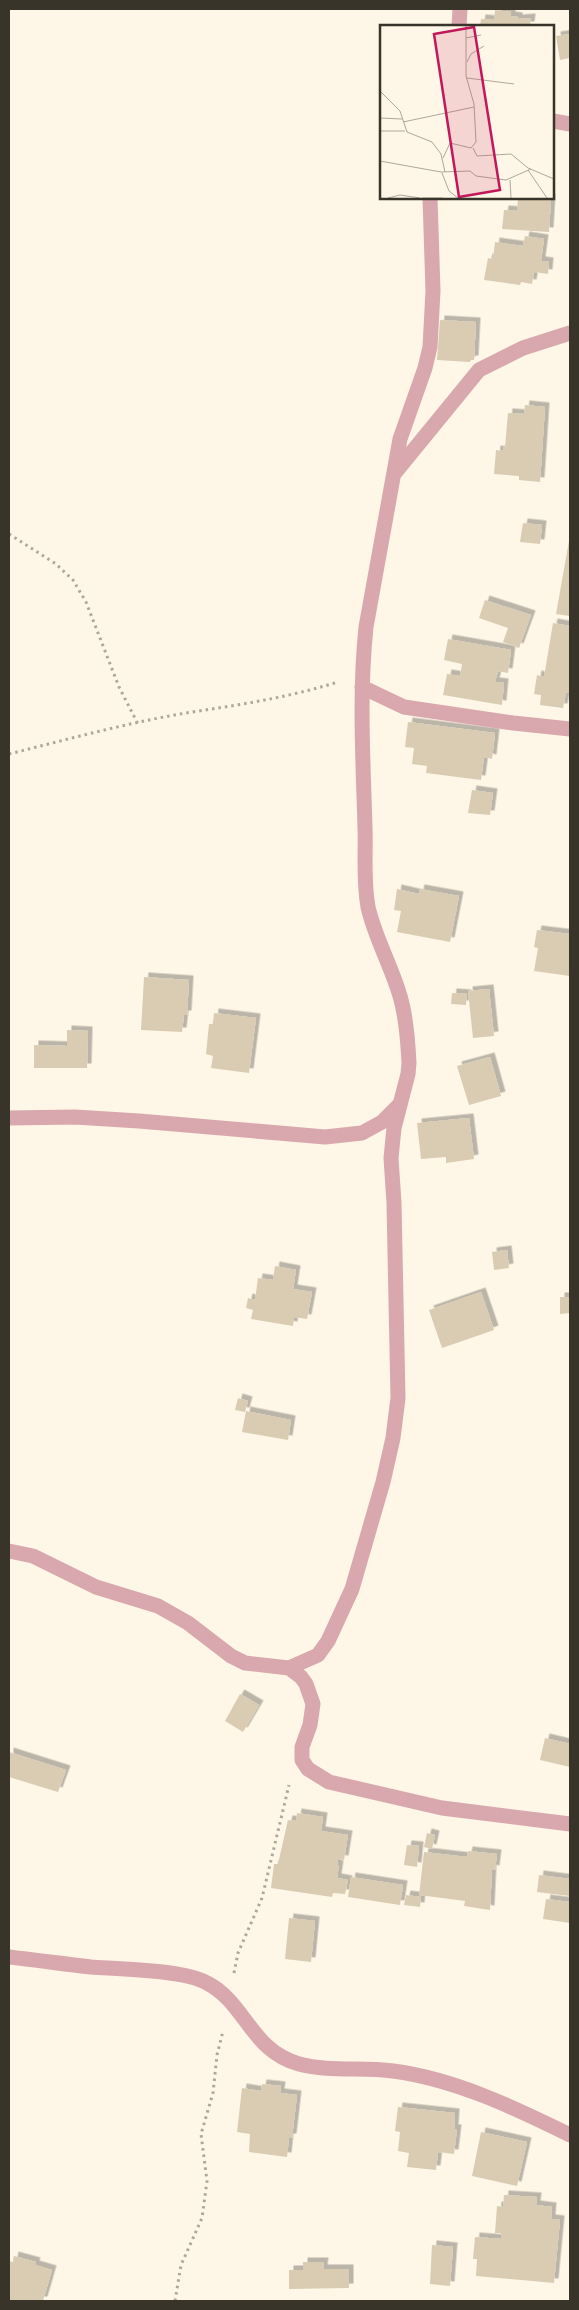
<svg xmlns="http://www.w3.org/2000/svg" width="579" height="2310" font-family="Jost,sans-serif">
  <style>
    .building { fill: #d9ccb3; filter: url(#shadow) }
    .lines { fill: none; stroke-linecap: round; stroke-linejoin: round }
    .path { stroke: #afa89a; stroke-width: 3; stroke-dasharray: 2.5 4; stroke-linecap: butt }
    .minor { stroke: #d9a8ae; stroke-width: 15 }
    .inset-road { fill: none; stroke: #afa89b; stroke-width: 1 }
    .view { fill: #c2185b; fill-opacity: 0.15; stroke: #c2185b; stroke-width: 2.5 }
    .inset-edge { fill: none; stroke: #39342a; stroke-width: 2.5 }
  </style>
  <defs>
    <filter id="shadow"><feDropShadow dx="4.5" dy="-4.5" stdDeviation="0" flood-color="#0004"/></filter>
  </defs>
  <rect width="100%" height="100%" fill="#fef6e6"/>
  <path class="building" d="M495,10L511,12V16L518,17V19L531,18L530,26H480L481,19L494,20Z
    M570,34V58L560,60L556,36Z
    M518,198H551L549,232L502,229L504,210L517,211Z
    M525,236L544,239L541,261L549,262L548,274L534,272L532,284L521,282L520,285L484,280L488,258L493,259L495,242L523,246Z
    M440,320L476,322L474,360H471L470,362L437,360Z
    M525,405L545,407L540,482L519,480V476L494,474L496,450L503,451V447H505L508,413L524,414Z
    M523,523L542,525L540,544L520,542Z
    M569,541L570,542V616L556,614Z
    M485,600L531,615L519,648L503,642L508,628L479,618Z
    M553,623L570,626V693L566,692L563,708L540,705L541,695L534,694L537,675L544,677Z
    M448,639L511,650L508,673L498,671L495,682L504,683L502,705L443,695L447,674L460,676L462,664L444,660Z
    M408,722L495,733L492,759L484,757L481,780L426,773L427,766L412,764L414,748L405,747Z
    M472,790L493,793L490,815L468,813Z
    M397,889L419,894L420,889L459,896L450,942L397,932L401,911L394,910Z
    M537,930L570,934V976L534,971L538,948L534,947Z
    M144,977L189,980L187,1015H184L182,1032L141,1030Z
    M489,989L494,1036L473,1038L468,991Z
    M452,993L467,994L466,1005L451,1004Z
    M214,1013L256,1018L249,1073L211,1068L213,1056L206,1054L209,1024H213Z
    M67,1030L88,1031L87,1068H34V1045L67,1046Z
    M490,1057L501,1096L469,1105L457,1066Z
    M469,1118L474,1159L446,1163V1157L421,1159L417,1123Z
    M507,1250L509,1268L494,1270L492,1252Z
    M275,1266L296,1270L293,1289L312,1292L307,1319L294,1317L293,1326L251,1319L253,1310L246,1308L248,1298L255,1300L258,1278L273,1280Z
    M481,1292L494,1330L442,1348L429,1310Z
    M560,1297H570V1313L560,1314Z
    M238,1398L248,1401L245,1412L235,1410Z
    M246,1411L291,1420L288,1440L242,1432Z
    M240,1694L259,1705L243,1732L225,1721Z
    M545,1738L570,1744V1767L540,1760Z
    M9,1752L66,1770L58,1792L9,1777Z
    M297,1813L323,1817L321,1831L348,1835L344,1860L338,1859L337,1865H339L337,1878L348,1880L345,1894L333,1893L332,1897L271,1888L274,1864H278L288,1820L296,1821Z
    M427,1833L435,1835L432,1849L424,1847Z
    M407,1845L419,1846L417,1867L404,1865Z
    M468,1851L497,1854L495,1870L492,1869L490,1910L464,1906L465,1901L419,1895L424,1852L467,1857Z
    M539,1875L570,1879V1896L537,1892Z
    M351,1877L403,1885L400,1905L348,1897Z
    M406,1895L421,1897L420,1907L404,1905Z
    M546,1899L570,1902V1923L543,1919Z
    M289,1918L315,1921L311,1962L285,1959Z
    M262,2084L281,2086L280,2093L297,2095L292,2138H289L287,2157L249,2152L250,2134L237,2132L242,2088L261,2091Z
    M398,2107L455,2113L454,2129H457L454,2154L438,2152L436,2170L407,2167L409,2153L398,2151L400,2132L395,2131Z
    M481,2132L527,2142L517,2186L472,2176Z
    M504,2195L537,2197L536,2205L552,2207L551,2219L560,2220L554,2283L476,2276L477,2259H473L475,2237L501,2239V2233H495L497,2206L503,2207Z
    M432,2245L453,2247L450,2286L430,2284Z
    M14,2256L36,2262L35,2265L52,2270L43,2301H9V2261L13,2262Z
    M303,2262H324L323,2269H349V2288L289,2289V2270H303Z"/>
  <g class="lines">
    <path class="path" d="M9,534L56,564L73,580L86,602L119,687L138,724
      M9,754C69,739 130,722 192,712C244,704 286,698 338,682
      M234,1973L238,1953L262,1898L289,1785
      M175,2301L181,2265L202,2218L207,2181L201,2134L213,2093L217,2055L223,2031"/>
    <path class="minor" d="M459,26L460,9
      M553,121L570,124
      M394,474L479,370L523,348L570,333
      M362,687L404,707L513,723L570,729
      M9,1118L75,1117L139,1121L325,1137L362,1133L382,1122L399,1105
      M9,1551L33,1556L96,1587L158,1606L188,1623L231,1656L245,1663L289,1668L318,1655L328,1641L352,1589L383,1482L393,1438L398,1398L394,1203L391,1158L394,1128L408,1074L409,1063C408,1042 406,1016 400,996C391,965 375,938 368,907C363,880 366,854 365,827C363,760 359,694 366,627L400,439L425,368L430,347L433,291L430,198
      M289,1668L301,1677L306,1684L313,1704L310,1725L302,1747V1760L308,1769L329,1782L442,1808L570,1824
      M9,1957C36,1960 64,1964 91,1967C120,1969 184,1970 207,1983C246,2003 250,2050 299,2064C329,2072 362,2067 393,2071C455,2079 515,2108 570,2135"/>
  </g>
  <g transform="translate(380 25)">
    <rect width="174" height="174" fill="#fef6e6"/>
    <path class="inset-road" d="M86,13L101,10M87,37L91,29L104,21M87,53L134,59M0,66L20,86L27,107L52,117L61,129L65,147M0,93L22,94M23,97L94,82M0,106H25M93,123L97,131L131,129L148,143L174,154M63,133L70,118L91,123L96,117L94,79L86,51V1M0,136L61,147L90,146L96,151L126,155L151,144M148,145L167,173M62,148L69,166L78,173M130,155L131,173M8,173L20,170L40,173M42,173H63"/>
    <path class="view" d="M94,2L120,165L79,172L54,9Z"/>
    <rect width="174" height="174" class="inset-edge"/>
  </g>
  <rect width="579" height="2310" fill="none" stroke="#39342a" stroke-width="20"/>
</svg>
